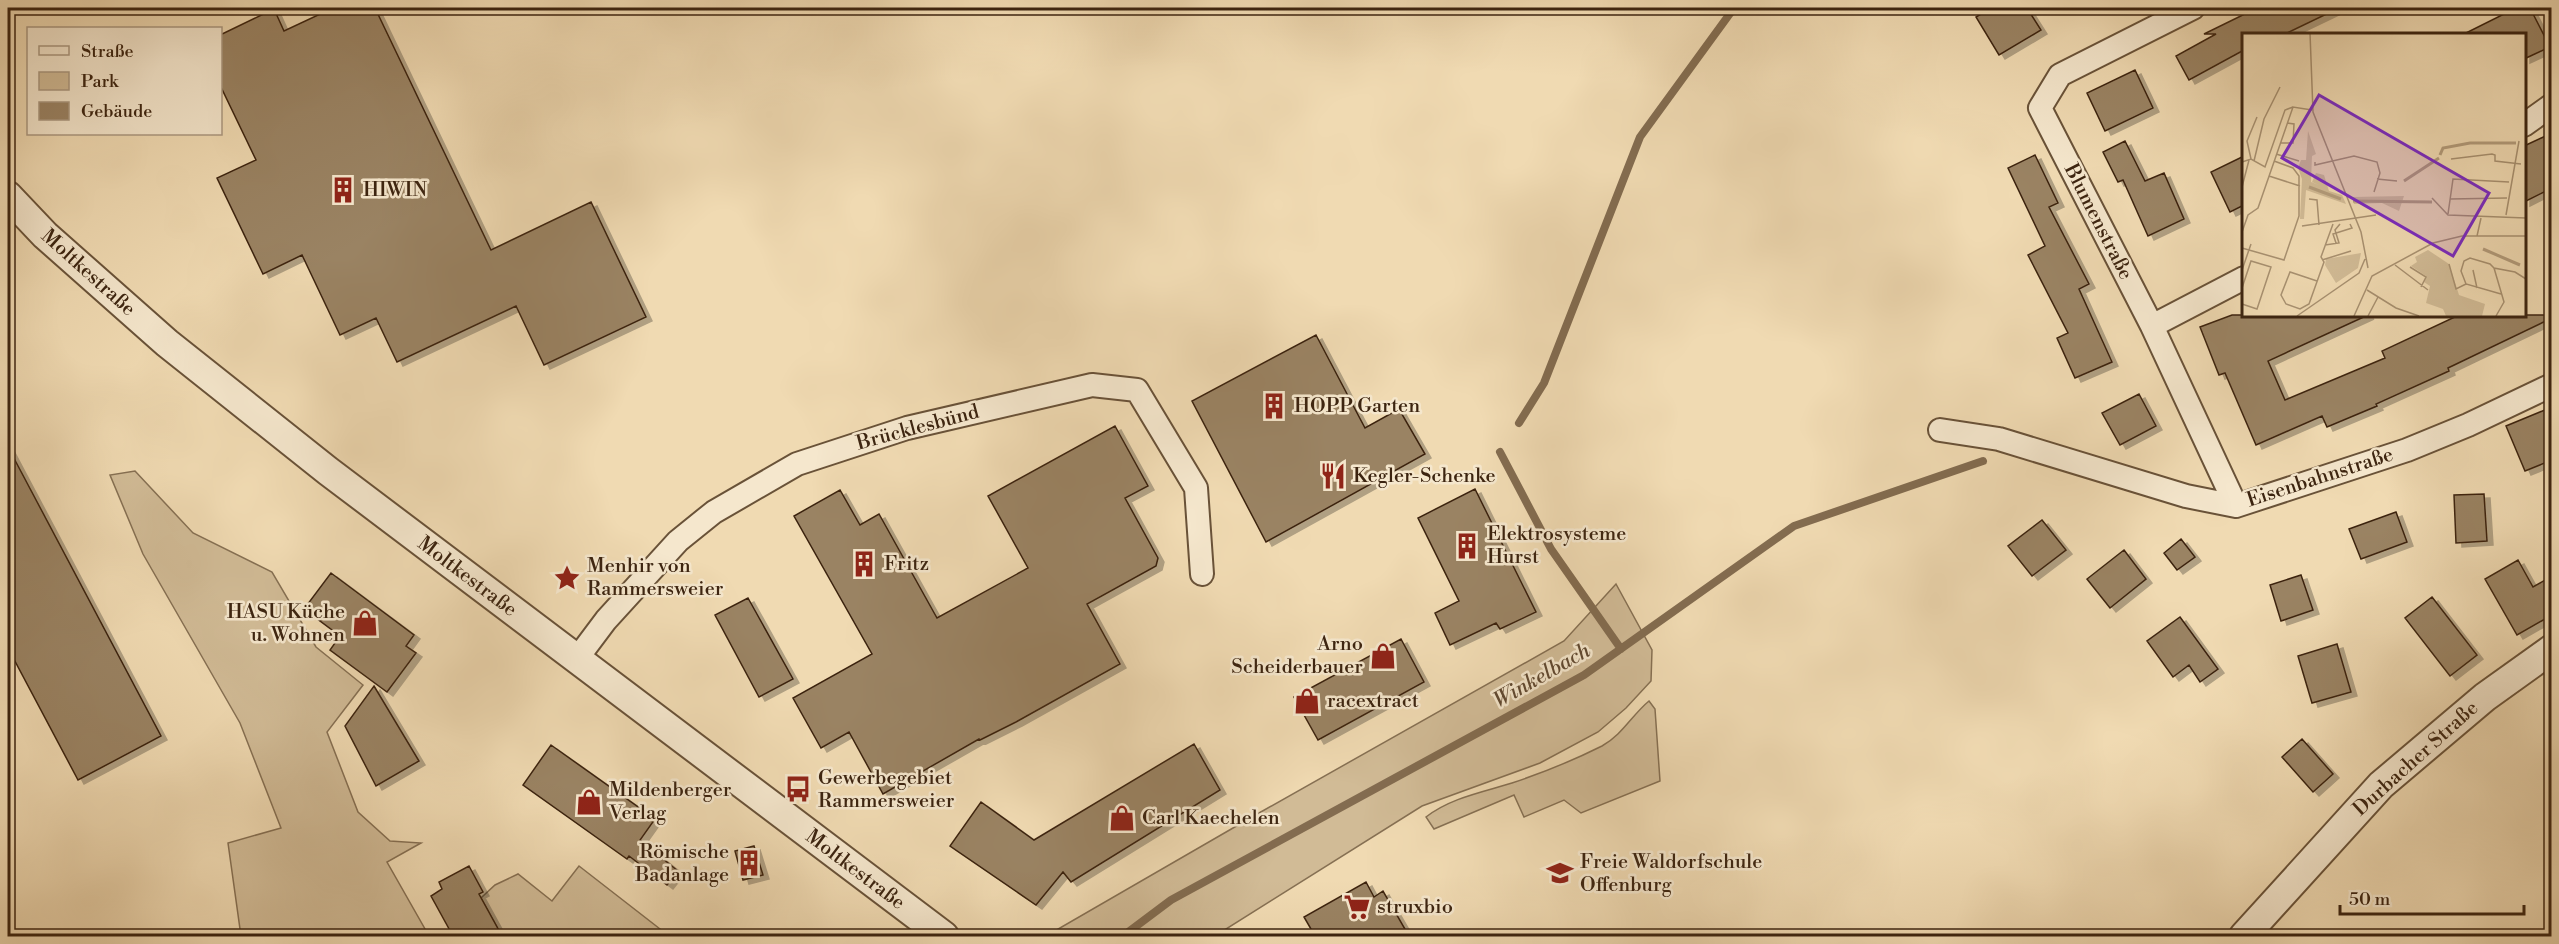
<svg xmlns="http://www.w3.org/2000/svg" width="2559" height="944" font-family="'Libre Bodoni',serif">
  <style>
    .green { fill: #d1bb96; stroke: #867053; stroke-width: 1.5 }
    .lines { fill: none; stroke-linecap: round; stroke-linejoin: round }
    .stream { stroke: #836c50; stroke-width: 8 }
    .building { fill: #9a8364; stroke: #3c2410; stroke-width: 1.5; filter: url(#shadow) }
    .minor-casing { stroke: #695238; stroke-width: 26 }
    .tertiary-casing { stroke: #695238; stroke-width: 32 }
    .minor { stroke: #f5e7cd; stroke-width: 22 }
    .tertiary { stroke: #f5e7cd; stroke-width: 28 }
    .labels { text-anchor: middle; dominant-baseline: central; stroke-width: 5; stroke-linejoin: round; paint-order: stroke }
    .poi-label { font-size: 20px; fill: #3c2410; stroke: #f5e7cd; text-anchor: start }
    .street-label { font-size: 20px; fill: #3c2410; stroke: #f5e7cd }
    .water-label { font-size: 21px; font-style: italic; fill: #604830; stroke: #f5e7cd }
    .inset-river { fill: none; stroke: #b39c7b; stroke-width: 3 }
    .inset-road { fill: none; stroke: #a89171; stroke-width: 1.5 }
    .view { fill: #7b2cbf; fill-opacity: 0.15; stroke: #7b2cbf; stroke-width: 3 }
    .inset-edge { fill: none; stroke: #3c2410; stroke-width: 3 }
  </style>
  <defs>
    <filter id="shadow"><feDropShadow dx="6" dy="4" stdDeviation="0" flood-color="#0004"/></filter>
  </defs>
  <rect width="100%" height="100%" fill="#f0dab2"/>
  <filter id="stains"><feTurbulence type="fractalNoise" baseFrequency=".00333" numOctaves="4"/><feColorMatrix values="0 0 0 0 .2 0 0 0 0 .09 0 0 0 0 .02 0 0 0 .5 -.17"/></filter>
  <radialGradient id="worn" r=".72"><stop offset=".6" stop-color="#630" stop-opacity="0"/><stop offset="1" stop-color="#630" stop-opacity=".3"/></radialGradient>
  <path class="green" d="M135,471L193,533L272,572L316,647L363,685L327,732L358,812L390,841L421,843L387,862L429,936H241L228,843L281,828L240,723L143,554L110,475Z
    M1616,584L1652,650L1651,681L1626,708L1598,732L1540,763L1422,806L1215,936H1046L1259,813L1564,641Z
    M1649,701L1655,709L1660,781L1581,813L1564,800L1524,817L1514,795L1434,829L1426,817C1450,798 1483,792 1512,783C1542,773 1574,760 1602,746C1622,735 1632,715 1649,701Z
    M579,866L669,936H502L481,898L495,885L518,874L552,901Z"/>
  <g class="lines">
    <path class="stream" d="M1519,423L1544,383L1640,137L1734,8
      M1500,452L1551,549L1621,649
      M1123,936L1171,900L1584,675L1794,526L1983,461"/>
  </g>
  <path class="building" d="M333,8H375L491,250L591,202L646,317L544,365L516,306L397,362L376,318L340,335L302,255L263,274L217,178L256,160L220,85V35L274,9L284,31Z
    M1991,8H2027L2041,30L1999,55L1976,17Z
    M2257,8H2339L2285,34H2244V50L2189,80L2176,56L2216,34H2204Z
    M2516,8H2530L2550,47L2524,59V34H2464Z
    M2135,70L2153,108L2105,131L2087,93Z
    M2552,133V188L2524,202V146Z
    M2125,141L2145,181L2164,173L2184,219L2148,236L2123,180L2118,182L2103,152Z
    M2035,155L2058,203L2049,207L2089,284L2079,289L2112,362L2075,378L2057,338L2068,333L2028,255L2045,246L2008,168Z
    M2244,156V205L2230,212L2211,172Z
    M2232,315H2368L2268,361L2285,400L2385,358L2382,351L2459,315H2552V318L2448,368L2449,371L2376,404L2377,406L2327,427L2322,416L2256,445L2225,373L2219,375L2200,327Z
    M1316,335L1365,428L1399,409L1425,454L1266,542L1192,401Z
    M2139,394L2156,426L2120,445L2102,413Z
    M2552,407V460L2525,471L2506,426Z
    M1115,426L1148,486L1125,498L1158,558L1156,566L1087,604L1120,664L1016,722L980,740L979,739L883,794L849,732L821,748L793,698L872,654L794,516L840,490L860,525L879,514L937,618L1028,568L988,496Z
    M8,447L161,736L78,780L8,648Z
    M1475,489L1536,612L1500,629L1496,623L1450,645L1435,613L1459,601L1418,518Z
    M2484,494L2487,541L2456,543L2454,495Z
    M2396,512L2407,542L2361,559L2349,529Z
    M2042,520L2066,550L2032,576L2008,546Z
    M2181,539L2195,557L2177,570L2164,553Z
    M2124,550L2146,579L2110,608L2087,579Z
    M2518,560L2533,587L2552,576V615L2517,635L2485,579Z
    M331,573L414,635L406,646L416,653L387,692L330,650L340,636L304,609Z
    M2301,575L2313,610L2281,621L2270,585Z
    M2432,597L2477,655L2450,676L2405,618Z
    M748,598L793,679L759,697L715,615Z
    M2180,617L2218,669L2200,682L2189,665L2173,677L2147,641Z
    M1401,639L1424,682L1318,740L1294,697Z
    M2337,644L2351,692L2312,703L2298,656Z
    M374,686L419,761L376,786L345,726Z
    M2302,739L2333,774L2313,792L2282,757Z
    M1194,744L1220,790L1071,882L1063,872L1036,905L950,846L981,802L1034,840Z
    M551,745L655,819L640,840L678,871L667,885L629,856L627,859L523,785Z
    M754,846L763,875L743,880L735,851Z
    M469,866L483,892L479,894L502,936H453L431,896L442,889L439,882Z
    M1366,882L1374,897L1383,891L1409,936H1315L1304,917Z"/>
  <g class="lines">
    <g class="minor-casing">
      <path id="minor" d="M2193,8L2060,75L2040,108L2152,326L2236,506
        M2524,125L2552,105
        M2152,326L2244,278
        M1940,430L1999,439L2186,496L2236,506L2407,450L2468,425L2552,385
        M576,660L606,620L678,541L714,512L797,464L907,428L1092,385L1137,390L1196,488L1202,574"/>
    </g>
    <g class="tertiary-casing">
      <path id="tertiary" d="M8,196L45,235L167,343L328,471L944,936
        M2244,936L2381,785L2485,697L2552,649"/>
    </g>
    <use href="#minor" class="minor"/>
    <use href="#tertiary" class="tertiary"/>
  </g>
  <defs>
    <g id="building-bare" transform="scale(2.07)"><path d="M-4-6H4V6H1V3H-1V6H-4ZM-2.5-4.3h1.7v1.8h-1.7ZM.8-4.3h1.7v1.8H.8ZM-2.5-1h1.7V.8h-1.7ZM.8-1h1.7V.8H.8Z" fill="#8f2418" stroke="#f5e7cd" stroke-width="2.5" paint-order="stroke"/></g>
    <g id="restaurant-bare" transform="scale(2.07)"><path d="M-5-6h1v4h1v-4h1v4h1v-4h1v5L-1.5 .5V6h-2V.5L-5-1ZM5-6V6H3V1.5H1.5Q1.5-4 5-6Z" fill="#8f2418" stroke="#f5e7cd" stroke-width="2.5" paint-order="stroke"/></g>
    <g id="sight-bare" transform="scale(2.07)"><path d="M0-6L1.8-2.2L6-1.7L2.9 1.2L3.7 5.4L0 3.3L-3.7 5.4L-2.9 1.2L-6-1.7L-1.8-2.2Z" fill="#8f2418" stroke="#f5e7cd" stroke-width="2.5" paint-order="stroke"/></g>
    <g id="shop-bare" transform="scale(2.07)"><path d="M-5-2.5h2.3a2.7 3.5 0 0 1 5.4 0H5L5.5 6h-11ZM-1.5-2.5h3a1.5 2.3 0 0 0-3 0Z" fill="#8f2418" stroke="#f5e7cd" stroke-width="2.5" paint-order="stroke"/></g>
    <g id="bus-bare" transform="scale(2.07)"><path d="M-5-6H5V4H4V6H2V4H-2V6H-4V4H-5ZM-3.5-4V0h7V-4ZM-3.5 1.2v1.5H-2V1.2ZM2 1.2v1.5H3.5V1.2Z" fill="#8f2418" stroke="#f5e7cd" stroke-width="2.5" paint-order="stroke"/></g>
    <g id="school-bare" transform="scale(2.07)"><path d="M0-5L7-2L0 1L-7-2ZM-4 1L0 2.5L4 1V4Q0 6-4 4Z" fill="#8f2418" stroke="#f5e7cd" stroke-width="2.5" paint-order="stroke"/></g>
    <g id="supermarket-bare" transform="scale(2.07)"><path d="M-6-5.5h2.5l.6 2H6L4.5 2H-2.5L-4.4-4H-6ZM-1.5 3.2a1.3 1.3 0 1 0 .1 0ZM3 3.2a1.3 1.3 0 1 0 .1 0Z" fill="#8f2418" stroke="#f5e7cd" stroke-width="2.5" paint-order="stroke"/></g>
  </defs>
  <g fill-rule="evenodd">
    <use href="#building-bare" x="343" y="190"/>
    <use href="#building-bare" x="1274" y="406"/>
    <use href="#restaurant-bare" x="1333" y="476"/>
    <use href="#building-bare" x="1467" y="546"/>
    <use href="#building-bare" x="864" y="564"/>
    <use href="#sight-bare" x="567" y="578"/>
    <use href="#shop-bare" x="365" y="623"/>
    <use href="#shop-bare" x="1383" y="656"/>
    <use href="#shop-bare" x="1307" y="701"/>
    <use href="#bus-bare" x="798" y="789"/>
    <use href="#shop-bare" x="589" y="802"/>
    <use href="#shop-bare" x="1122" y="818"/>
    <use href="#building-bare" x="749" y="863"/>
    <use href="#school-bare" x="1560" y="873"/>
    <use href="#supermarket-bare" x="1357" y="907"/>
  </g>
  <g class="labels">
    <g class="poi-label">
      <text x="363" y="190">HIWIN</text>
      <text x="1294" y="406">HOPP Garten</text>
      <text x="1353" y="476">Kegler-Schenke</text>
      <text x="1487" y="534">Elektrosysteme<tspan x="1487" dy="23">Hurst</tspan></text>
      <text x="884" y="564">Fritz</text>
      <text x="587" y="566">Menhir von<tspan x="587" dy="23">Rammersweier</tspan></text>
      <text x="345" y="612" text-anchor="end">HASU Küche<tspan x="345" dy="23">u. Wohnen</tspan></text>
      <text x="1363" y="644" text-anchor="end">Arno<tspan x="1363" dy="23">Scheiderbauer</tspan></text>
      <text x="1327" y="701">racextract</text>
      <text x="818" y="778">Gewerbegebiet<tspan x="818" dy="23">Rammersweier</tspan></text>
      <text x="609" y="790">Mildenberger<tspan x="609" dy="23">Verlag</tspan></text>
      <text x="1142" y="818">Carl Kaechelen</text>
      <text x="729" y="852" text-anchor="end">Römische<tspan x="729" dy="23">Badanlage</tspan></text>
      <text x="1580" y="862">Freie Waldorfschule<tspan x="1580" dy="23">Offenburg</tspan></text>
      <text x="1377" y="907">struxbio</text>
    </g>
    <g class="street-label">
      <text transform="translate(2098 222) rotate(63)">Blumenstraße</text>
      <text transform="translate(88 273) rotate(42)">Moltkestraße</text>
      <text transform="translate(918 428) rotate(-15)">Brücklesbünd</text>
      <text transform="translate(2320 478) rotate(-18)">Eisenbahnstraße</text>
      <text transform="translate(467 577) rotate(37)">Moltkestraße</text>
      <text transform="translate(2416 759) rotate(-42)">Durbacher Straße</text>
      <text transform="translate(855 870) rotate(37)">Moltkestraße</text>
    </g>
    <g class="water-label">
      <text transform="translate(1542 676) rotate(-30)">Winkelbach</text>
    </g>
  </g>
  <g transform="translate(2242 33)">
    <rect width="284" height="284" fill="#f0dab2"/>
    <path d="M66,98L74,121L70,123L69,149L77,152L70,149L74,140L82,142L87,158L100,162L104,171L64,157L62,186H58L60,146L56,135L59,127H64ZM162,163L157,178L140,170L112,171L110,164ZM186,217L207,231L217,262L243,271L240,283H204L201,276L184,270L188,253L182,249L184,243L169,233L175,229L173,224ZM119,220L116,235L94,250L83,232L84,226Z" fill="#d1bb96"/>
    <path class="inset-river" d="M198,122L201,115L228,110H274M162,148L197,125M67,154L99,166M111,168L190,169M241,216L278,232"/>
    <path class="inset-road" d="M68,0L71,79L119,199L126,235M38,110H51L52,91L45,90M34,121L57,128M9,126L5,108L15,84M209,126L250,121L253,122V128L279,131M12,128L22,86L38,54M0,129L9,126L23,134L43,77L51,74M73,129V132L112,123L135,129L138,140L132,159M27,143L58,153M135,146L155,148M0,154L7,127M190,165L206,182L284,185M67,166L75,167L77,192M208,166L265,165M206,181L211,146L267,149M264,182L277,108M60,193L134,182M0,199L6,182L16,175L51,74L70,77M235,203L239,185M94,210L91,201L110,195L108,191M83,212L97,210L93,197L98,191M0,215L42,227L57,183V143L51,135L32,128M80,227L109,218M207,231L214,256L224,251M153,232L186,257M168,234L184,244L179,254M252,235L262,269L254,283M0,237L9,211M231,237L235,255M75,248L48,239L39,262L44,271L58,276L67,271L82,229L79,224L91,191M0,255L9,228L29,234L15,276L0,271M125,257L154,275L177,283M259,261L224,251L219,238L222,228L228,225L248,231L252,235L273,239L284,246M55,283L117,240L123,226M112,283L130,243L191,210L220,203H284M126,283L136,264"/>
    <path class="view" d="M77,62L247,160L211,223L40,125Z"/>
    <rect width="284" height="284" class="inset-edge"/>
  </g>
  <rect width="2559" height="944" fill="none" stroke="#f0dab2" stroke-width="30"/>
  <rect x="9" y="9" width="2541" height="926" fill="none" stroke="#3c2410" stroke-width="3"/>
  <rect x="15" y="15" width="2529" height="914" fill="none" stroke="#3c2410" stroke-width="1.5"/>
  <rect x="27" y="27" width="195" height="108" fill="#f5e7cd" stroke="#ab9981" stroke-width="1.5"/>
  <rect x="39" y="46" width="30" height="9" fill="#f5e7cd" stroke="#ab9981" stroke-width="1.5"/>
  <text x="81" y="57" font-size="18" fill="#3c2410">Straße</text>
  <rect x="39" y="72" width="30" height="18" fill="#d1bb96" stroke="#ab9981" stroke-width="1.5"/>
  <text x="81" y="87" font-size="18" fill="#3c2410">Park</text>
  <rect x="39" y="102" width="30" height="18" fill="#9a8364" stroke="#ab9981" stroke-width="1.5"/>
  <text x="81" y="117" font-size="18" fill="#3c2410">Gebäude</text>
  <path d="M2340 905v9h184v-9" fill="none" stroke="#3c2410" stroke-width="3"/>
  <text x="2349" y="905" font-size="18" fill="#3c2410" stroke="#f5e7cd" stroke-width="4.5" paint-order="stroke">50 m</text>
  <rect width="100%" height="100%" filter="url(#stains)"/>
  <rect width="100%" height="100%" fill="url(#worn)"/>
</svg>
